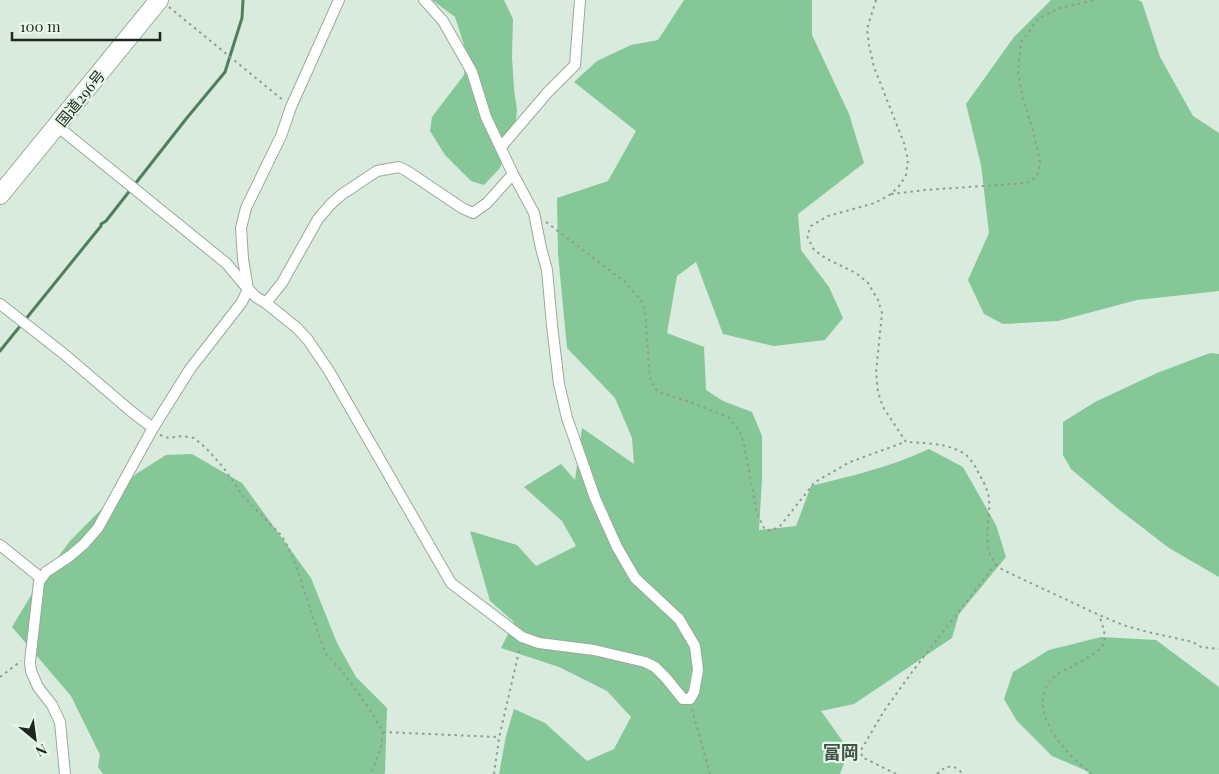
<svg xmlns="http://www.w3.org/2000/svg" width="1219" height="774" font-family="'Playfair Display','Noto Sans JP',serif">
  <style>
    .green { fill: #85c796 }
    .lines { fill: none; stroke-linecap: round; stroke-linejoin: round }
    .stream { stroke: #4f805c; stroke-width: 3 }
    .minor-casing { stroke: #99aa9d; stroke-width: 12 }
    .trunk-casing { stroke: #99aa9d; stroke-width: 20 }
    .path { stroke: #8f9c91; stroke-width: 2; stroke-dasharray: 2.5 4; stroke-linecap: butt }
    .minor { stroke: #fff; stroke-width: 10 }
    .trunk { stroke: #fff; stroke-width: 18 }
    .labels { text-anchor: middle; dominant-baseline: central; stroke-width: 4.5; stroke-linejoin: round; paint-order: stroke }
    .street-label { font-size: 15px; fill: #1f2620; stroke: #e6f8ea }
    .quarter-label { font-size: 18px; font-weight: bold; fill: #445347; stroke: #e6f8ea }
  </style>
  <rect width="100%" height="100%" fill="#d9ebdc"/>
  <path class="green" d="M432,0H504L513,19L512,57L514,90L517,110L515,130L500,168L484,185L471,181L445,155L430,131L432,117L464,75L467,54L455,17Z
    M684,0H812V35L849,114L864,163L798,214L801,250L829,287L843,318L825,340L774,346L723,334L696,262L677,276L667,333L704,347L706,390L723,401L752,412L762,436V480L759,530L796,526L811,486C851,476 891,467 929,449L963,467L996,525L1006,557L959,614L952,638L854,704L821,711L849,750L840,774H499L506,736L514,709L545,723L587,761L614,749L631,717L607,691L559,667L501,648L514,622L490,601L470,531L517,545L536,566L576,546L562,521L524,487L561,464L575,480L582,428L634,464L632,438L615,398L567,348L558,254L557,198L608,181L636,131L574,82L597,61L631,45L658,40Z
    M1051,0H1138L1142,2L1160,57L1193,116L1219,133V291L1137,300L1058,321L1003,324L984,314L968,280L989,233L981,165L966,104L1014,37Z
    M1210,353L1219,354V577L1169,548L1117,508L1071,469L1063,455V422L1095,402L1157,373Z
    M192,454L242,483L311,578L337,643L356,677L387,708L385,773L384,774H103L98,767L100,755L71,696L12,627L39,582L70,541L136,474L166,455Z
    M1101,637L1156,640L1219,687V774H1089L1087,771L1052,756L1017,721L1004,699L1013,672L1049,650Z"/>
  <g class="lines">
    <path class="stream" d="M0,351L92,237L101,226V224L106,221L186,119L225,72L242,18L243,0"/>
    <g class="minor-casing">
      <path id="minor" d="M57,126L226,263L248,289L256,297L266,303L297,328L308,340L329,371L451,583L522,637L539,643L594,650L645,662L655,667L666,678L683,699H690L694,692L698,670L695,646L679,619L635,578L617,547L595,498L567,418L559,384L552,325L547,270L541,248L534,213L513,174L486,117L472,72L443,21L424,0
        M501,147L548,92L575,65L580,0
        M266,303L282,283L318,219L330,205L341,195L377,171L399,167L407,171L462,208L473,213L487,203L513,174
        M0,304L64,354L132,412L153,428
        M0,545L41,578
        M65,774L60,722L52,705L38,687L31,671L30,662L39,582L46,572L70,556L84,544L98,528L153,428L190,369L242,302L248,289L243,259L241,228L246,208L281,136L291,107L339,0"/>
    </g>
    <g class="trunk-casing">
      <path id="trunk" d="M0,195L159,0"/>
    </g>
    <path class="path" d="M876,0L867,29L869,45L874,67L904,143L908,160L906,175L900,185L891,194L875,203L828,216L811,226L807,236L814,250L827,259L856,273L868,283L878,300L882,313L876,373L878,392L883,407L906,442C925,443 946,443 963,453C969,456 974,464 977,470C982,479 988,489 989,499C991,524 978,553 1003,570L1099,615L1123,625L1148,632L1193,642L1201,647L1219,649
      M169,7L284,101
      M891,194L925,190L1026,183L1032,181L1038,173L1040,162L1033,130L1023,99L1018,72L1021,42L1039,18L1060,8L1095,0
      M546,222L625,282L641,300L645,311L650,378L654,388L661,393L687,401L728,417L740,432L744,444L757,514L764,528L771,531L780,526L815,482L850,462L905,442
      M160,435L169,438L182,436L194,438L206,448L223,467L243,496L282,536L290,551L296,566L321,641L326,654L343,672L370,710L383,732L381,747L374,766L370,774
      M0,677L21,661
      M692,709L710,774
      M383,732L498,737
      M494,774L499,738L520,647
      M896,774L862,757L861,750L884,711L912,672L995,565
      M937,774C946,766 948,765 959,769L962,774
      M1092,774C1066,755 1021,707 1055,676C1060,671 1069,669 1075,665C1081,662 1086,658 1092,655C1094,653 1099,651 1101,648C1109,639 1102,625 1099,615"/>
    <use href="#minor" class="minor"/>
    <use href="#trunk" class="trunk"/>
  </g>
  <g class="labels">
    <g class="street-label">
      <text transform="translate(80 98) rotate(-51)">国道296号</text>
    </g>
    <g class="quarter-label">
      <text x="841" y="752">富岡</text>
    </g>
  </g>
  <g transform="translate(35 739) rotate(151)" stroke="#e6f8ea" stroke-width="4" paint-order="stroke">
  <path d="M0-4L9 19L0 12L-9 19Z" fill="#1f2620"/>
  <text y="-8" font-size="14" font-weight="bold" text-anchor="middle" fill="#1f2620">N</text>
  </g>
  <path d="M12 32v8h148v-8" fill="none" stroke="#1f2620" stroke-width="2.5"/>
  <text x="20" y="32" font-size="15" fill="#1f2620" stroke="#e6f8ea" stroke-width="4" paint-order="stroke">100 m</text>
</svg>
